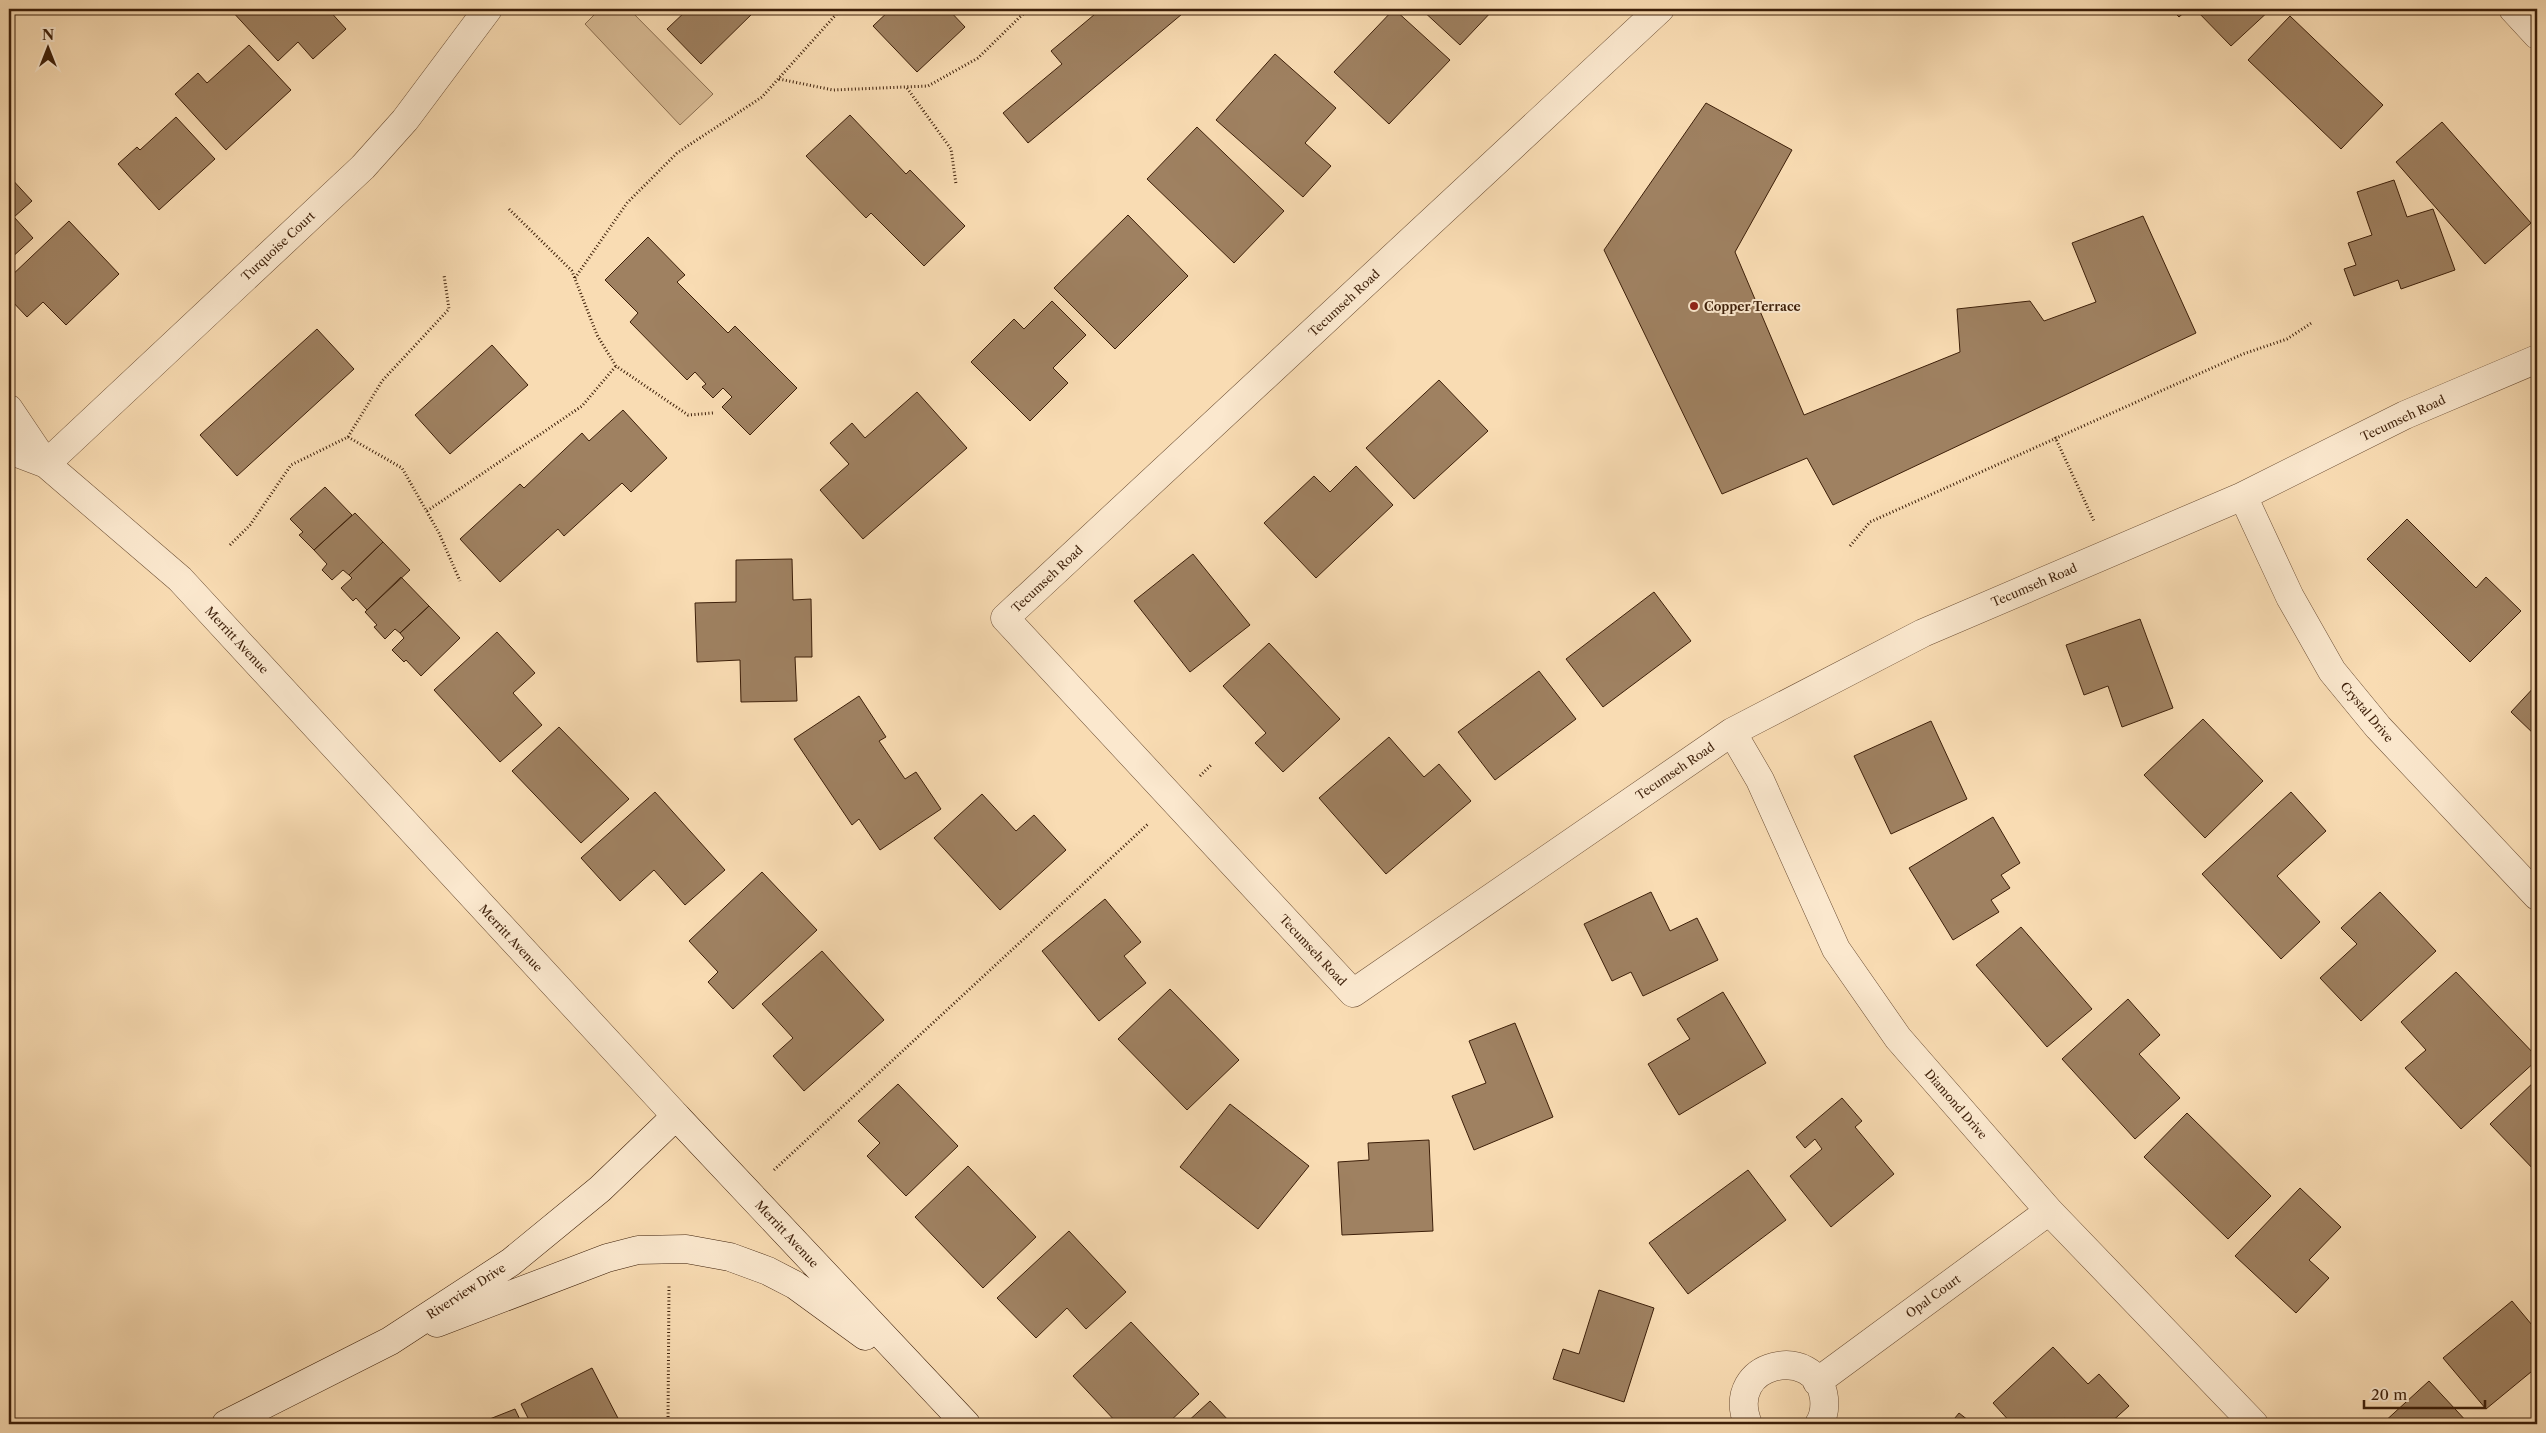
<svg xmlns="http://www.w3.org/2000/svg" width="2546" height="1433" font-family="'Libre Caslon Text',serif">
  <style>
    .green { fill: #d9bc96; stroke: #8b6e50 }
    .building { fill: #9f8161; stroke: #3d1f09 }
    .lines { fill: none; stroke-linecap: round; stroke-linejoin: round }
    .street-casing { stroke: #6c4e34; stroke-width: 29 }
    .secondary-casing { stroke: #3d1f09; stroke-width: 29 }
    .path { stroke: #3d1f09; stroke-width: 3; stroke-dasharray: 1 2.5; stroke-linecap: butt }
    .street { stroke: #fbe8ce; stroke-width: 28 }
    .secondary { stroke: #fbe8ce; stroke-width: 28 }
    .poi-dot { fill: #8f2418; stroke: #fbe8ce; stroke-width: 2 }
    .labels { text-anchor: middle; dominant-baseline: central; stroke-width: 4; stroke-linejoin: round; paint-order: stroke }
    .street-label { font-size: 12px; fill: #3d1f09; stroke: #fbe8ce }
    .poi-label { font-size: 12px; font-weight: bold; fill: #3d1f09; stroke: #fbe8ce; text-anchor: start }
  </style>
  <rect width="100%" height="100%" fill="#f9dcb3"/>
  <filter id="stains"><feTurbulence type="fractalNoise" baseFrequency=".004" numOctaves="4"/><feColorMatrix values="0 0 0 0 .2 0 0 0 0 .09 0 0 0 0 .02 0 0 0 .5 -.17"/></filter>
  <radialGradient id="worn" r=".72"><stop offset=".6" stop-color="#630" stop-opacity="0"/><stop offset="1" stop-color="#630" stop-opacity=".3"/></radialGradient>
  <path class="green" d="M600,9H629L713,94L680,125L585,24Z"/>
  <path class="building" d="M230,9H328L346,29L313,59L298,42L278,61Z
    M688,9H757L701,64L667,29Z
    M891,9H948L965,27L917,72L873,26Z
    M1101,9H1188L1028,143L1003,113L1062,64L1051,51Z
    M1394,9L1450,60L1389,124L1334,72Z
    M1421,9H1494L1460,45Z
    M2171,9H2188L2179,17Z
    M2195,9H2271L2231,46Z
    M2290,16L2383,105L2341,149L2248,60Z
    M249,45L291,90L226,150L175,94L198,73L207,83Z
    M1275,54L1336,108L1305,143L1331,166L1303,197L1216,120Z
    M1706,103L1792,150L1735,252L1804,415L1960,352L1957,309L2030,301L2044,321L2096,302L2072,243L2143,216L2196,333L1833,505L1807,458L1722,494L1604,250Z
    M850,115L906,174L910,170L965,226L924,266L871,213L866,218L806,156Z
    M176,117L215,159L159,210L118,164L137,147L140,150Z
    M2442,122L2531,223L2485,264L2396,162Z
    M1197,127L1284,211L1234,263L1147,179Z
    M9,176L32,201L14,217L33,238L9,260Z
    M2394,180L2407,217L2433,209L2455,270L2401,289L2398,280L2354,296L2344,269L2356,265L2348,243L2372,235L2357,192Z
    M1128,215L1188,276L1115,349L1054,288Z
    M69,221L119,274L66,325L43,302L27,317L9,298V278Z
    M648,237L685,275L677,282L728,333L735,326L797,388L750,435L722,407L732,397L723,388L713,398L702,387L706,384L695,372L687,380L630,322L638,313L605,280Z
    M1052,301L1086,335L1053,368L1068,383L1030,421L971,362L1014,319L1024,329Z
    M317,329L354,369L237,476L200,435Z
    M492,345L528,385L450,454L415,415Z
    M1439,380L1488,431L1414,499L1366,448Z
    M917,392L967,448L863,539L820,490L849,464L830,443L852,423L865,438Z
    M623,410L667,458L631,492L622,483L564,536L558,529L500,582L460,539L520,484L524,488L582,433L589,441Z
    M1356,466L1393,505L1316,578L1264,523L1314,476L1330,492Z
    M325,487L352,515L314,550L299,535L303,532L290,519Z
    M355,513L383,542L349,575L343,570L332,580L322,570L327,564L314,550Z
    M2407,519L2476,588L2486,577L2521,611L2470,662L2367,559Z
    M383,542L410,570L367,610L356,598L353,601L341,588L352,578L349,575Z
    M1193,554L1250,625L1190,672L1134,601Z
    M792,559L793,600L811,599L812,657H795L797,701L741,702L740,660L697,662L695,603L736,602V560Z
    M401,577L429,606L400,633L395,629L385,639L374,627L377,625L365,612Z
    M1654,592L1691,641L1603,707L1566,659Z
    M429,606L460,638L421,676L406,660L404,662L392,650L404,638L400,633Z
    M2140,619L2173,708L2122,727L2108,686L2084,695L2066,645Z
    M497,632L535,673L513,693L542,725L500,762L434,690Z
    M1269,643L1340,719L1283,772L1255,743L1266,733L1223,686Z
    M1539,671L1576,719L1495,780L1458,732Z
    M2537,684V737L2511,712Z
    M859,696L886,737L879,741L905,779L916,772L941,809L880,850L859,819L852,825L794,739Z
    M2203,719L2263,781L2205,838L2144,775Z
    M1931,721L1967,799L1891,834L1854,756Z
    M559,727L629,799L581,843L512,771Z
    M1389,737L1424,777L1439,764L1471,801L1386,874L1319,798Z
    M655,792L725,870L685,905L654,870L620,901L581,858Z
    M2291,792L2326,831L2277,876L2320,922L2281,959L2202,874Z
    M982,794L1016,831L1034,815L1066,850L1000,910L934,838Z
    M1993,817L2020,863L2001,875L2010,888L1991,900L1999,912L1953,940L1909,868Z
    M762,872L817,930L733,1009L708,982L718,972L689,941Z
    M1651,892L1670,931L1697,918L1718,960L1643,996L1631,972L1612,981L1584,924Z
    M2380,892L2436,951L2361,1021L2320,978L2357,944L2341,928Z
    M1105,899L1141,942L1124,956L1146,983L1099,1021L1042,951Z
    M2021,927L2092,1009L2047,1047L1976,965Z
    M822,951L884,1020L804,1091L773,1056L793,1038L762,1004Z
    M2456,972L2537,1057V1060L2461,1129L2405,1068L2426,1050L2401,1022Z
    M1170,989L1239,1060L1187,1110L1118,1039Z
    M1723,992L1766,1063L1679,1115L1648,1064L1690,1039L1677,1019Z
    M2128,999L2160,1035L2139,1054L2180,1098L2135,1139L2062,1059Z
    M1515,1023L1553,1117L1474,1150L1452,1096L1486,1083L1469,1041Z
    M2537,1079V1173L2490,1124Z
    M898,1084L958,1146L906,1196L867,1156L880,1143L858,1121Z
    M1842,1098L1862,1121L1855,1127L1894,1174L1831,1227L1790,1176L1822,1149L1815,1139L1805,1148L1796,1137Z
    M1230,1104L1309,1166L1258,1229L1180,1167Z
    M2187,1113L2271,1196L2228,1239L2144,1157Z
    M1429,1140L1433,1231L1342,1235L1338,1162L1369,1160L1368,1143Z
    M968,1166L1036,1237L983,1288L915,1217Z
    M1748,1170L1786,1220L1688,1294L1649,1243Z
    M2300,1188L2341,1227L2309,1260L2329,1278L2296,1313L2235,1256Z
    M1069,1231L1126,1292L1086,1329L1067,1308L1036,1338L997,1298Z
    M1599,1290L1654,1308L1624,1402L1553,1379L1563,1349L1579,1354Z
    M2512,1301L2537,1331V1367L2486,1409L2443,1358Z
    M1131,1322L1199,1394L1167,1424H1118L1073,1376Z
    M2053,1347L2088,1384L2099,1374L2129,1406L2109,1424H2071L2065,1418L2058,1424H2012L1993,1403Z
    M592,1368L621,1424H531L521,1404Z
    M2429,1381L2469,1424H2382Z
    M1210,1401L1232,1424H1185Z
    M515,1409L522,1424H477Z
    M1959,1413L1973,1424H1950Z"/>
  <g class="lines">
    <g class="street-casing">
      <path id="street" d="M1660,9L1005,618L1353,993L1732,732L1923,633L2243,496L2405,415L2537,359
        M2513,9L2537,35
        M9,409L46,464L180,579L676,1116
        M9,450L46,464
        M46,464L363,167L405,120L488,9
        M2243,496L2290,597L2332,671L2378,727L2537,896
        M1732,732L1760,780L1836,949L1898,1038L2049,1211L2254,1424
        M1817,1382L2049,1211
        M1748,1424C1723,1361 1817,1343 1824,1398C1825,1407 1824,1416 1819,1424"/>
    </g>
    <g class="secondary-casing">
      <path id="secondary" d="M437,1323L607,1258L638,1250L686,1249L730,1257L768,1271L795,1285L865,1336
        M226,1424L390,1341L511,1262L600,1189L676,1116L966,1424"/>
    </g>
    <path class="path" d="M779,79L833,90L928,86L978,58L1028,9
      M907,88L951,149L956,184
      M509,209L572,271L597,335L616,366L688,415L713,413
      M575,278L627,203L677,153L762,97L841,9
      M348,437L402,468L439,533L460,581
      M2055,437L2094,521
      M427,511L582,406L616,366
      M230,545L250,525L291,465L348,437L382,381L449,309L444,275
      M1850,546L1870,522L2243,354L2287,339L2313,322
      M1200,776L1212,764
      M774,1170L1148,824
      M668,1424L669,1285"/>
    <use href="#street" class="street"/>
    <use href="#secondary" class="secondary"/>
  </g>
  <circle class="poi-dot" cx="1694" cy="306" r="5"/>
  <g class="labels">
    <g class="street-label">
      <text transform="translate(278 246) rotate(-43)">Turquoise Court</text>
      <text transform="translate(1344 303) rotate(-43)">Tecumseh Road</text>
      <text transform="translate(2403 418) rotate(-25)">Tecumseh Road</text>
      <text transform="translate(1047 579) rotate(-43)">Tecumseh Road</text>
      <text transform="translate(2034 585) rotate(-23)">Tecumseh Road</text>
      <text transform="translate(237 640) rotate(47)">Merritt Avenue</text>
      <text transform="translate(2367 712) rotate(50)">Crystal Drive</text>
      <text transform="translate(1675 771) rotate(-34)">Tecumseh Road</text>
      <text transform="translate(511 938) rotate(47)">Merritt Avenue</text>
      <text transform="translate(1313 950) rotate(47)">Tecumseh Road</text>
      <text transform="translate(1956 1104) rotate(49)">Diamond Drive</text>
      <text transform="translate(787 1234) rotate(47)">Merritt Avenue</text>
      <text transform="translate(466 1291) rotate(-33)">Riverview Drive</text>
      <text transform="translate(1933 1296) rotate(-36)">Opal Court</text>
    </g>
    <g class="poi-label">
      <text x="1704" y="306">Copper Terrace</text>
    </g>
  </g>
  <rect width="2546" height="1433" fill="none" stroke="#f9dcb3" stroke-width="30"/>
  <rect x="10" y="10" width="2526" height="1413" fill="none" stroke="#3d1f09" stroke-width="2.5"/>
  <rect x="15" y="15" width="2516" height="1403" fill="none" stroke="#3d1f09"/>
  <g transform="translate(48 48)" stroke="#fbe8ce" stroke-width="4" paint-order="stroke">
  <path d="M0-4L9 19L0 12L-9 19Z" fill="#3d1f09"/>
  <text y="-8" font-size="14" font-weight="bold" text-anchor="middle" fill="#3d1f09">N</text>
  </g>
  <path d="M2364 1400v8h121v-8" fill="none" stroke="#3d1f09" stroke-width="2.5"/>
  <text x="2371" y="1400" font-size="15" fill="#3d1f09" stroke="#fbe8ce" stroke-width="4" paint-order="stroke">20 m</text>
  <rect width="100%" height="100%" filter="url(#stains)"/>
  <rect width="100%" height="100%" fill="url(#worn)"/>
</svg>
